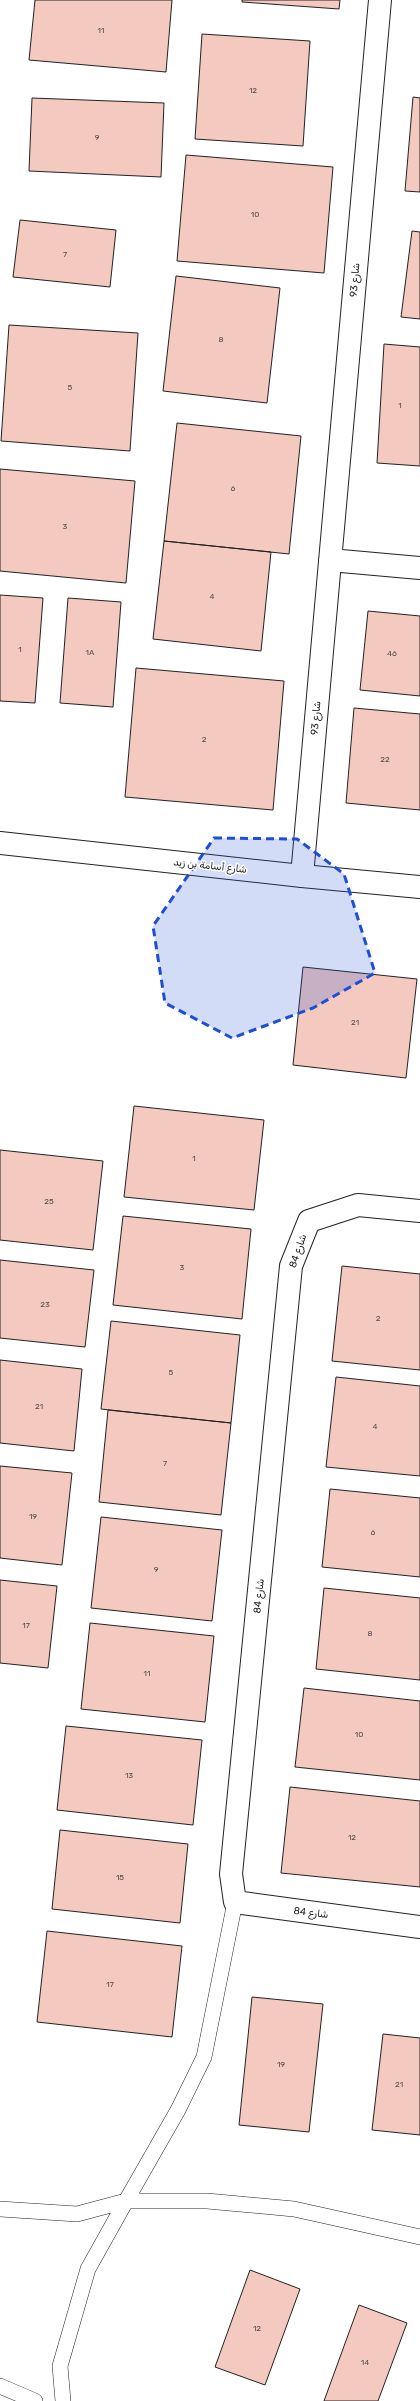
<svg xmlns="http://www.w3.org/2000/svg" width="420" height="2401" font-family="Rubik,Vazirmatn,sans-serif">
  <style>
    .building { fill: #f3c9c0; stroke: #222 }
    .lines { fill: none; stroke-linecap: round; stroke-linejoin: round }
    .lane-casing { stroke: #222; stroke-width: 16 }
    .street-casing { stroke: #222; stroke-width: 24 }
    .secondary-casing { stroke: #222; stroke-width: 24 }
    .lane { stroke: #fff; stroke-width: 15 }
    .street { stroke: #fff; stroke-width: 22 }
    .secondary { stroke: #fff; stroke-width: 22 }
    .marked { fill: #1d4ed8; fill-opacity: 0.2; stroke: #1d4ed8; stroke-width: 3; stroke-dasharray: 8 5; stroke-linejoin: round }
    .labels { text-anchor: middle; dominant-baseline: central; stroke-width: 3; stroke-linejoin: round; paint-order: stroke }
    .number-label { font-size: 8px; fill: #564c4a }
    .street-label { font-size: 10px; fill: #222; stroke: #fff }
  </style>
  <rect width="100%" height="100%" fill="#fff"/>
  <path class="building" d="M35,0H172L166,72L29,60Z
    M242,0H340L339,9L242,2Z
    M202,34L310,41L303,146L195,139Z
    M413,97L420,98V192L405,191Z
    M32,98L164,103L161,177L29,171Z
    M186,155L333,167L324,273L177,261Z
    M20,220L116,230L110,287L13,277Z
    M412,231L420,232V319L401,317Z
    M176,276L280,288L267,403L163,391Z
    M9,325L138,333L130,451L1,441Z
    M384,344L420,347V466L377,463Z
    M177,423L301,436L289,554L164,541Z
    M0,469L135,481L126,583L0,571Z
    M164,541L271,552L261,651L153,639Z
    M0,595L43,598L35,703L0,701Z
    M68,598L121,602L113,707L60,703Z
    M368,611L420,616V696L360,690Z
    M136,668L284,681L273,810L125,797Z
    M354,708L420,714V810L346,803Z
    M303,967L417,979L406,1078L293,1065Z
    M134,1106L264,1120L254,1210L124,1197Z
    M0,1150L103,1161L93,1250L0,1240Z
    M123,1216L251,1229L242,1319L113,1305Z
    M0,1260L94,1270L85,1347L0,1338Z
    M342,1266L420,1274V1370L332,1361Z
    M111,1321L240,1335L231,1423L101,1409Z
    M0,1360L82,1369L74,1451L0,1443Z
    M336,1377L420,1386V1476L326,1467Z
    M108,1410L231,1423L221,1515L99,1502Z
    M0,1466L72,1473L62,1565L0,1558Z
    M330,1489L420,1498V1577L322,1567Z
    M101,1517L222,1530L212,1621L91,1608Z
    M0,1580L57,1586L48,1668L0,1663Z
    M324,1588L420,1598V1680L316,1669Z
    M90,1623L214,1636L205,1722L81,1709Z
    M304,1688L420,1701V1780L295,1767Z
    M66,1726L202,1740L193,1825L57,1810Z
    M290,1787L420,1801V1887L281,1873Z
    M60,1830L188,1844L180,1923L52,1909Z
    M47,1931L182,1946L172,2037L37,2022Z
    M252,1997L323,2004L309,2132L239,2125Z
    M383,2034L420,2038V2135L372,2130Z
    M250,2270L300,2289L265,2385L215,2367Z
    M359,2305L407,2323L378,2401H324Z"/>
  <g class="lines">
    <g class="lane-casing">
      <path id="lane" d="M0,2209L77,2214L126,2201L178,2110L204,2057L235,1902
        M0,2386L35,2401
        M63,2401L60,2366L88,2269L126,2201H207L294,2209L420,2237"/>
    </g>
    <g class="street-casing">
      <path id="street" d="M330,560L420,568
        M302,876L380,0
        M420,1211L358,1205L309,1221L291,1266L231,1874L235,1902L420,1927"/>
    </g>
    <g class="secondary-casing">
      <path id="secondary" d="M0,843L302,876L420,887"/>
    </g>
    <use href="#lane" class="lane"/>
    <use href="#street" class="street"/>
    <use href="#secondary" class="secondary"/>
  </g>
  <path class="marked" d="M214,838L297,839L344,874L375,973L313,1008L232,1038L165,1003L153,926Z"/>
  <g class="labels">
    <g class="number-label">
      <text x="101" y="30">11</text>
      <text x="253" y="90">12</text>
      <text x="97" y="137">9</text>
      <text x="255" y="214">10</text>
      <text x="65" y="254">7</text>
      <text x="221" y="339">8</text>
      <text x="70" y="387">5</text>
      <text x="400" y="405">1</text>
      <text x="233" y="488">6</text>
      <text x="65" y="526">3</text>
      <text x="212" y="596">4</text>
      <text x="20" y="649">1</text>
      <text x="90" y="652">1A</text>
      <text x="392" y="653">46</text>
      <text x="204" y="739">2</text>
      <text x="385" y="759">22</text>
      <text x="355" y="1022">21</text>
      <text x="194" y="1158">1</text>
      <text x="49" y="1201">25</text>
      <text x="182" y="1267">3</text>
      <text x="45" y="1304">23</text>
      <text x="378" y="1318">2</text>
      <text x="171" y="1372">5</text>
      <text x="39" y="1406">21</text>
      <text x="375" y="1426">4</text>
      <text x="165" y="1463">7</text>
      <text x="33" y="1516">19</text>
      <text x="373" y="1532">6</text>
      <text x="156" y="1569">9</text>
      <text x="26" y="1625">17</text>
      <text x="370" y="1633">8</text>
      <text x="147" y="1673">11</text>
      <text x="359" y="1734">10</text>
      <text x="129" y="1775">13</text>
      <text x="352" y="1837">12</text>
      <text x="120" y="1877">15</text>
      <text x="110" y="1984">17</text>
      <text x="281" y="2064">19</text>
      <text x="399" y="2084">21</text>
      <text x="257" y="2328">12</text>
      <text x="365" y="2362">14</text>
    </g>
    <g class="street-label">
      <text transform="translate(355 280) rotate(-85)">شارع 93</text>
      <text transform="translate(316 718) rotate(-85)">شارع 93</text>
      <text transform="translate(210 866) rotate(6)">شارع أسامة بن زيد</text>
      <text transform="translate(298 1251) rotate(-71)">شارع 84</text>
      <text transform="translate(259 1596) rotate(-84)">شارع 84</text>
      <text transform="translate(311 1913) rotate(7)">شارع 84</text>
    </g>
  </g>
</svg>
